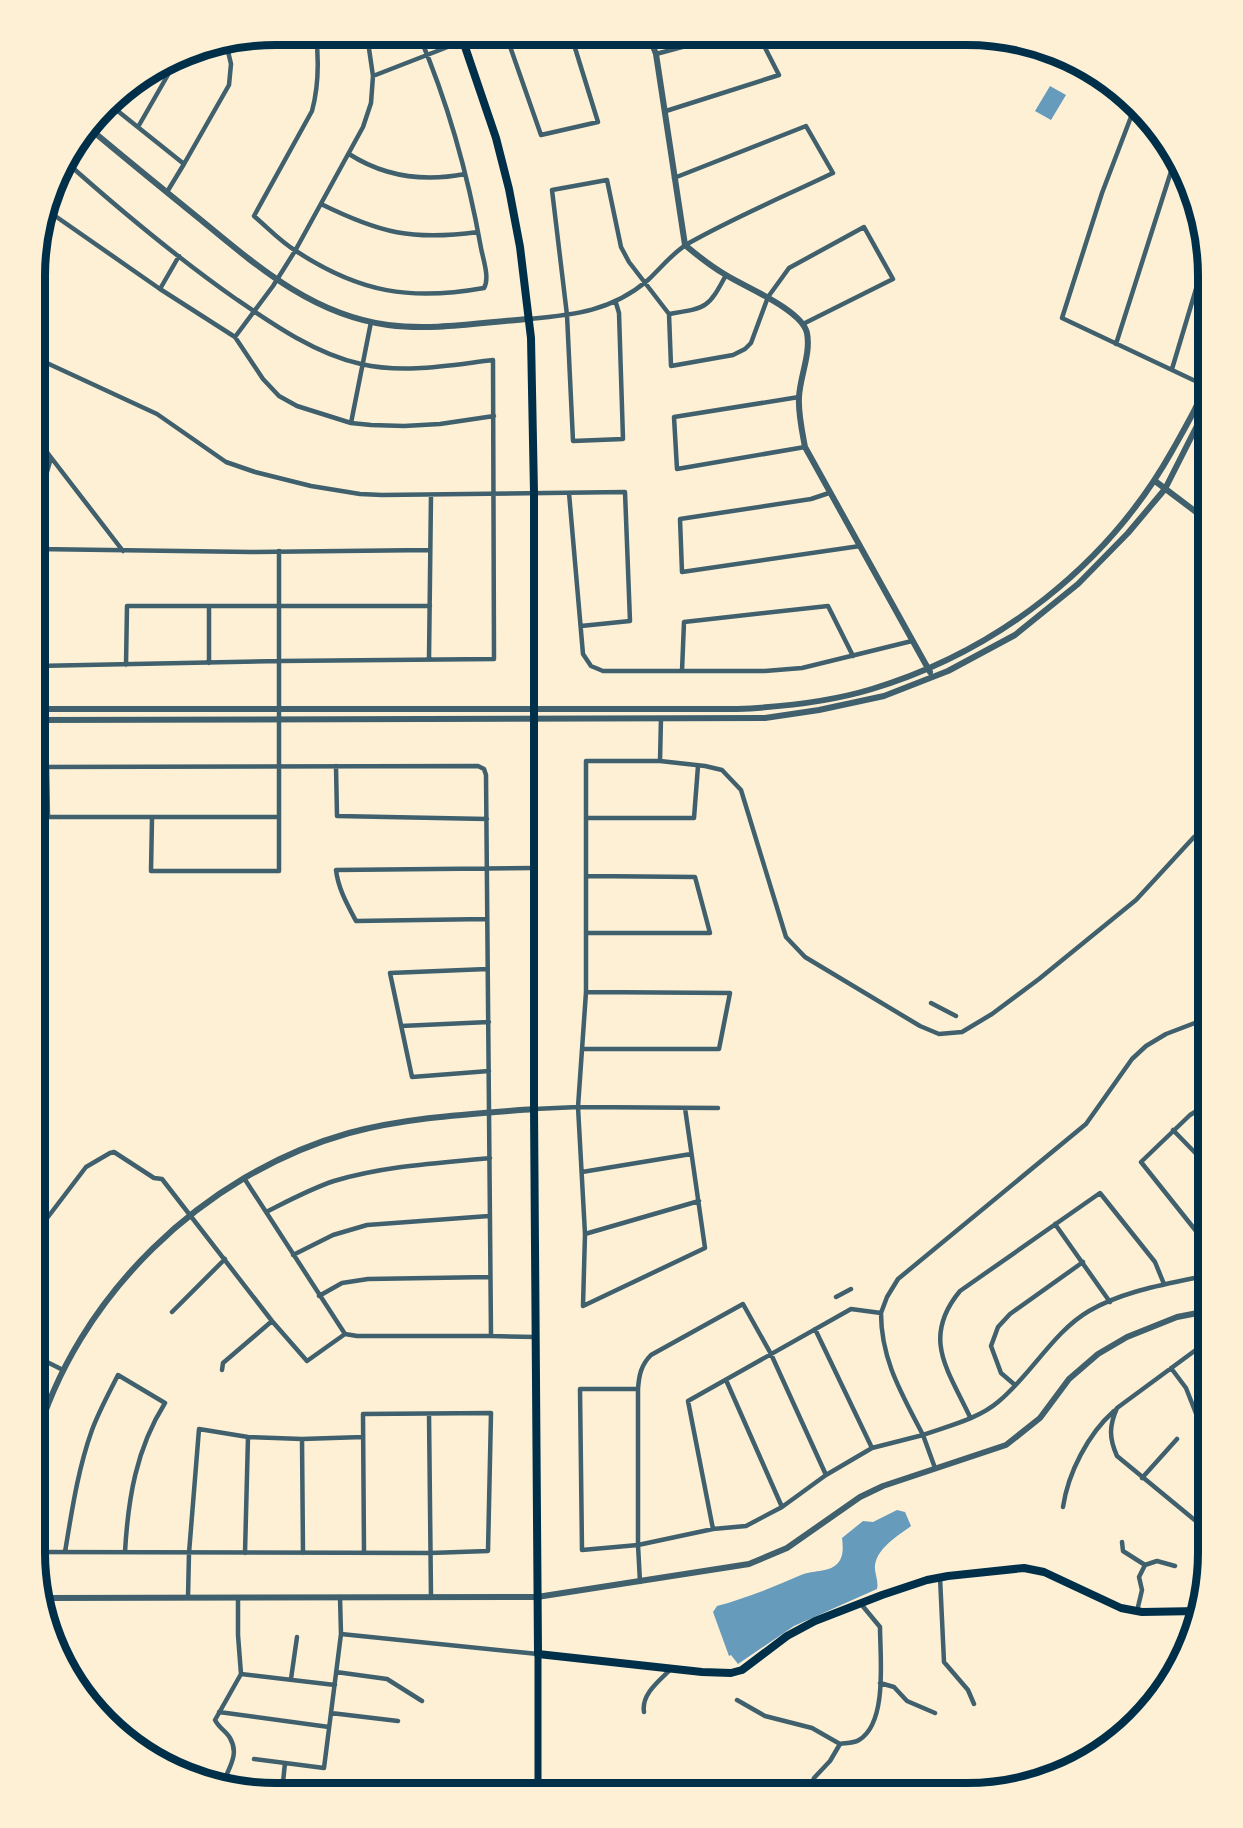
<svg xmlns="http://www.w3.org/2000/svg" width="1243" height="1828" font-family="'PT Sans Narrow',sans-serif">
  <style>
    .water { fill: #669bbc }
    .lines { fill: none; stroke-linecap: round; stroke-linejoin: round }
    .minor { stroke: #3f606c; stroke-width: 4.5 }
    .tertiary { stroke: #3f606c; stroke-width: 6 }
    .secondary { stroke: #003049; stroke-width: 7 }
    .primary { stroke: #003049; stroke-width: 8 }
    .rim { fill: none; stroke: #003049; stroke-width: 8 }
  </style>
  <rect width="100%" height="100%" fill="#fdf0d5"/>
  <path class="water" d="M1050,86L1066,95L1051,120L1035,111Z
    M897,1510L905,1512L911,1526C898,1536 878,1547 875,1565C874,1573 879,1581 877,1589L794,1626L738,1664L731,1655L729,1656L713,1612L717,1606C746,1598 774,1587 801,1575C812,1570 828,1573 837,1564C844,1557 843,1547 842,1538L863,1521L873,1522Z"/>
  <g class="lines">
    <path class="minor" d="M316,35C319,61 319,85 312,111L254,216C268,228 281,242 296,251C360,293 411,301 484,288C490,278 483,259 481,248C468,175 448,103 419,35
      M506,35L541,135L598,122L571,35
      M656,54L723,36
      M373,76L463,41
      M109,104L184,164L229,85L231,64L226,43
      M1134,109L1102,193L1062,318L1208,387
      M666,111L779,75L759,36
      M138,127L177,59
      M349,154C385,177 424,182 465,174
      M167,192L184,164
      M321,204C380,233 412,241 478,232
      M48,211L160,289L235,337L263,379L279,396L297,406L351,423L371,425L404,426L440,424L494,416
      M160,289L179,256
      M616,303L619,313L623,439L573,441L567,315L552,190L607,180L621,247L629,262L669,314L671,366L733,355L745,349L751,343L768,297L789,268L864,227L893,279L803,324
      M669,314C706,308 708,309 726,275
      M529,319C574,315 612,311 648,280C661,268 673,252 689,243C735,217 785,196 833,173L806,126L674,178
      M235,337L273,286L295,251L363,127L371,103L373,76L367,35
      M1116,344L1175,159
      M36,358L157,414L226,462L255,472L311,486L360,494L382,495L625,492L630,621L581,626
      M1172,369L1205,259
      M799,397L674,417L677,469L805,447
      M351,423L371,322
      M36,438L123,551
      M569,493L583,654L591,666L603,671H765L802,668L912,641
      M829,493L811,499L680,519L682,572L860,546
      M36,509L51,458
      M36,549L252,552L430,550
      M209,606V663
      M429,659L431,495
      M126,665L127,606H430
      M36,666L280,661L494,659L493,360C450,365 404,374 361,364C316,354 274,325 236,299C176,257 120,210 65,161
      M682,671L684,622L828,606L853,656
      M660,761L661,718
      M336,766L337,816L487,819
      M36,767L478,766L484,769L486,775L491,1336
      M47,767L48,817
      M36,817H279
      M152,818L151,871H279V551
      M586,818H694L698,766
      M486,919L356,921C347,904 338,888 336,870L534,868
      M586,933H710L695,877L586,876
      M487,969L390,973L412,1077L489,1071
      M931,1003L956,1016
      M401,1026L489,1022
      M583,1049H719L730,993L586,992
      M685,1108L705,1248L583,1306L585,1234L578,1107L586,992V761H660L705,766L722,770L741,790L786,937L805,957L920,1026L939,1034L962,1032L992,1014L1039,979L1136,900L1194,837L1208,830
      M534,1109L578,1107L718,1108
      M1173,1130L1208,1166
      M582,1172L691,1154
      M244,1178L345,1334L357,1336H491L536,1337
      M266,1212C288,1201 310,1189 334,1181C384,1166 438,1163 490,1158
      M1055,1224L1110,1302
      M35,1234L86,1167L110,1153L114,1152L154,1178L162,1179L272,1321L307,1361L345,1334
      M585,1234L699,1201
      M1208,1246L1141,1162L1190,1115L1208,1104
      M293,1255L333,1235L367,1225L489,1216
      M319,1296L342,1283L368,1279L490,1277
      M836,1297L851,1289
      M172,1312L225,1259
      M881,1313L887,1297L898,1279L1086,1124L1132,1059L1146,1046L1166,1034L1208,1018
      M815,1329L872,1448
      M35,1356L63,1370
      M1171,1368L1186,1388L1208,1444
      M222,1370L223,1363L272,1321
      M726,1380L782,1507
      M1015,1385L1001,1373L991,1346L998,1327L1010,1314L1083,1262
      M638,1389H580L582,1550L638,1545L713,1529L746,1526L782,1507L826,1475L771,1354L743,1304L651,1355C641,1365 639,1375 638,1389V1545L640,1582
      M429,1414L431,1597
      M970,1417C948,1370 921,1338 960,1291L1100,1193L1155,1262L1164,1284
      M302,1439L303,1553
      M935,1468L923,1435C948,1426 978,1419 998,1402C1031,1375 1053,1332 1089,1311C1125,1290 1169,1284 1208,1275
      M1142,1478L1177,1439
      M1063,1507C1068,1473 1088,1434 1114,1411
      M713,1529L688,1401L851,1309L881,1313C881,1360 902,1394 923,1435L872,1448L826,1475
      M1208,1531L1117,1456C1109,1438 1109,1426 1117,1408L1208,1341
      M1122,1542L1123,1551L1145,1565L1157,1561L1175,1566
      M35,1552L430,1553L488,1551L491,1413L363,1414L364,1553
      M65,1552C72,1510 78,1469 92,1430C99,1411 109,1393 118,1375L165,1403C136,1449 128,1499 125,1552
      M245,1553L248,1437
      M940,1577L944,1662L968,1690L974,1704
      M188,1597L189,1553L199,1429L248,1437L302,1439L363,1437
      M1137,1611L1142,1590L1139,1577L1145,1565
      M341,1634L538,1654
      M336,1672L387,1679L422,1701
      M241,1674L335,1685
      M291,1679L297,1637
      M880,1683L894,1687L907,1701L935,1713
      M737,1700L765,1716L812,1728L840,1744
      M219,1712L329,1727
      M644,1712C641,1694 660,1680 671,1669
      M331,1713L398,1721
      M254,1759L324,1768L341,1634L340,1597
      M223,1784C228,1768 240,1755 230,1738C226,1731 219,1728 215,1720L241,1674L238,1635V1598
      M811,1789L861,1783
      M282,1792L285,1763
      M809,1793L814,1778L830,1761L840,1744C846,1743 854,1743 859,1740C888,1723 880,1656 880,1627L861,1604"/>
    <path class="tertiary" d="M649,36L656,54L685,245C698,256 712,267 726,275C745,287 802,310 807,333C811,354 800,376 799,397C798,413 802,431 805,447L930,672
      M463,41L481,35
      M89,128C126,159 164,190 201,220C258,267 313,315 388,325C435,331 482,322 529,319
      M1155,481L1208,521
      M36,709H737C783,707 829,702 872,689C998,651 1108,565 1172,451C1185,428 1200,403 1208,378
      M36,720L765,718L819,710L884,696L948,671L1015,635L1078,584L1128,533L1165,489L1208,404
      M35,1443C76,1297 203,1174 349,1133C409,1117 472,1114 534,1109
      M45,1598L537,1597L749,1564L787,1548L860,1497L883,1486L1006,1445L1040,1418L1069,1379L1098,1354L1127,1337L1177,1317L1208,1311"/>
    <path class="secondary" d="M538,1654V1792"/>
    <path class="primary" d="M461,35L496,138L509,189L520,247L531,338L534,493V1109L538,1654L702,1672L731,1673L742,1670L787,1636L815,1621L882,1595L927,1580L948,1576L1024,1568L1044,1572L1121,1608L1142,1612L1199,1611"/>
  </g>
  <path d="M0 0H1243V1828H0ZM276 45H967A231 231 0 0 1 1198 276V1552A231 231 0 0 1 967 1783H276A231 231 0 0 1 45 1552V276A231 231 0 0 1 276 45Z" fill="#fdf0d5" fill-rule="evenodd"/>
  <path class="rim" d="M276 45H967A231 231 0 0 1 1198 276V1552A231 231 0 0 1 967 1783H276A231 231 0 0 1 45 1552V276A231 231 0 0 1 276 45Z"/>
</svg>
